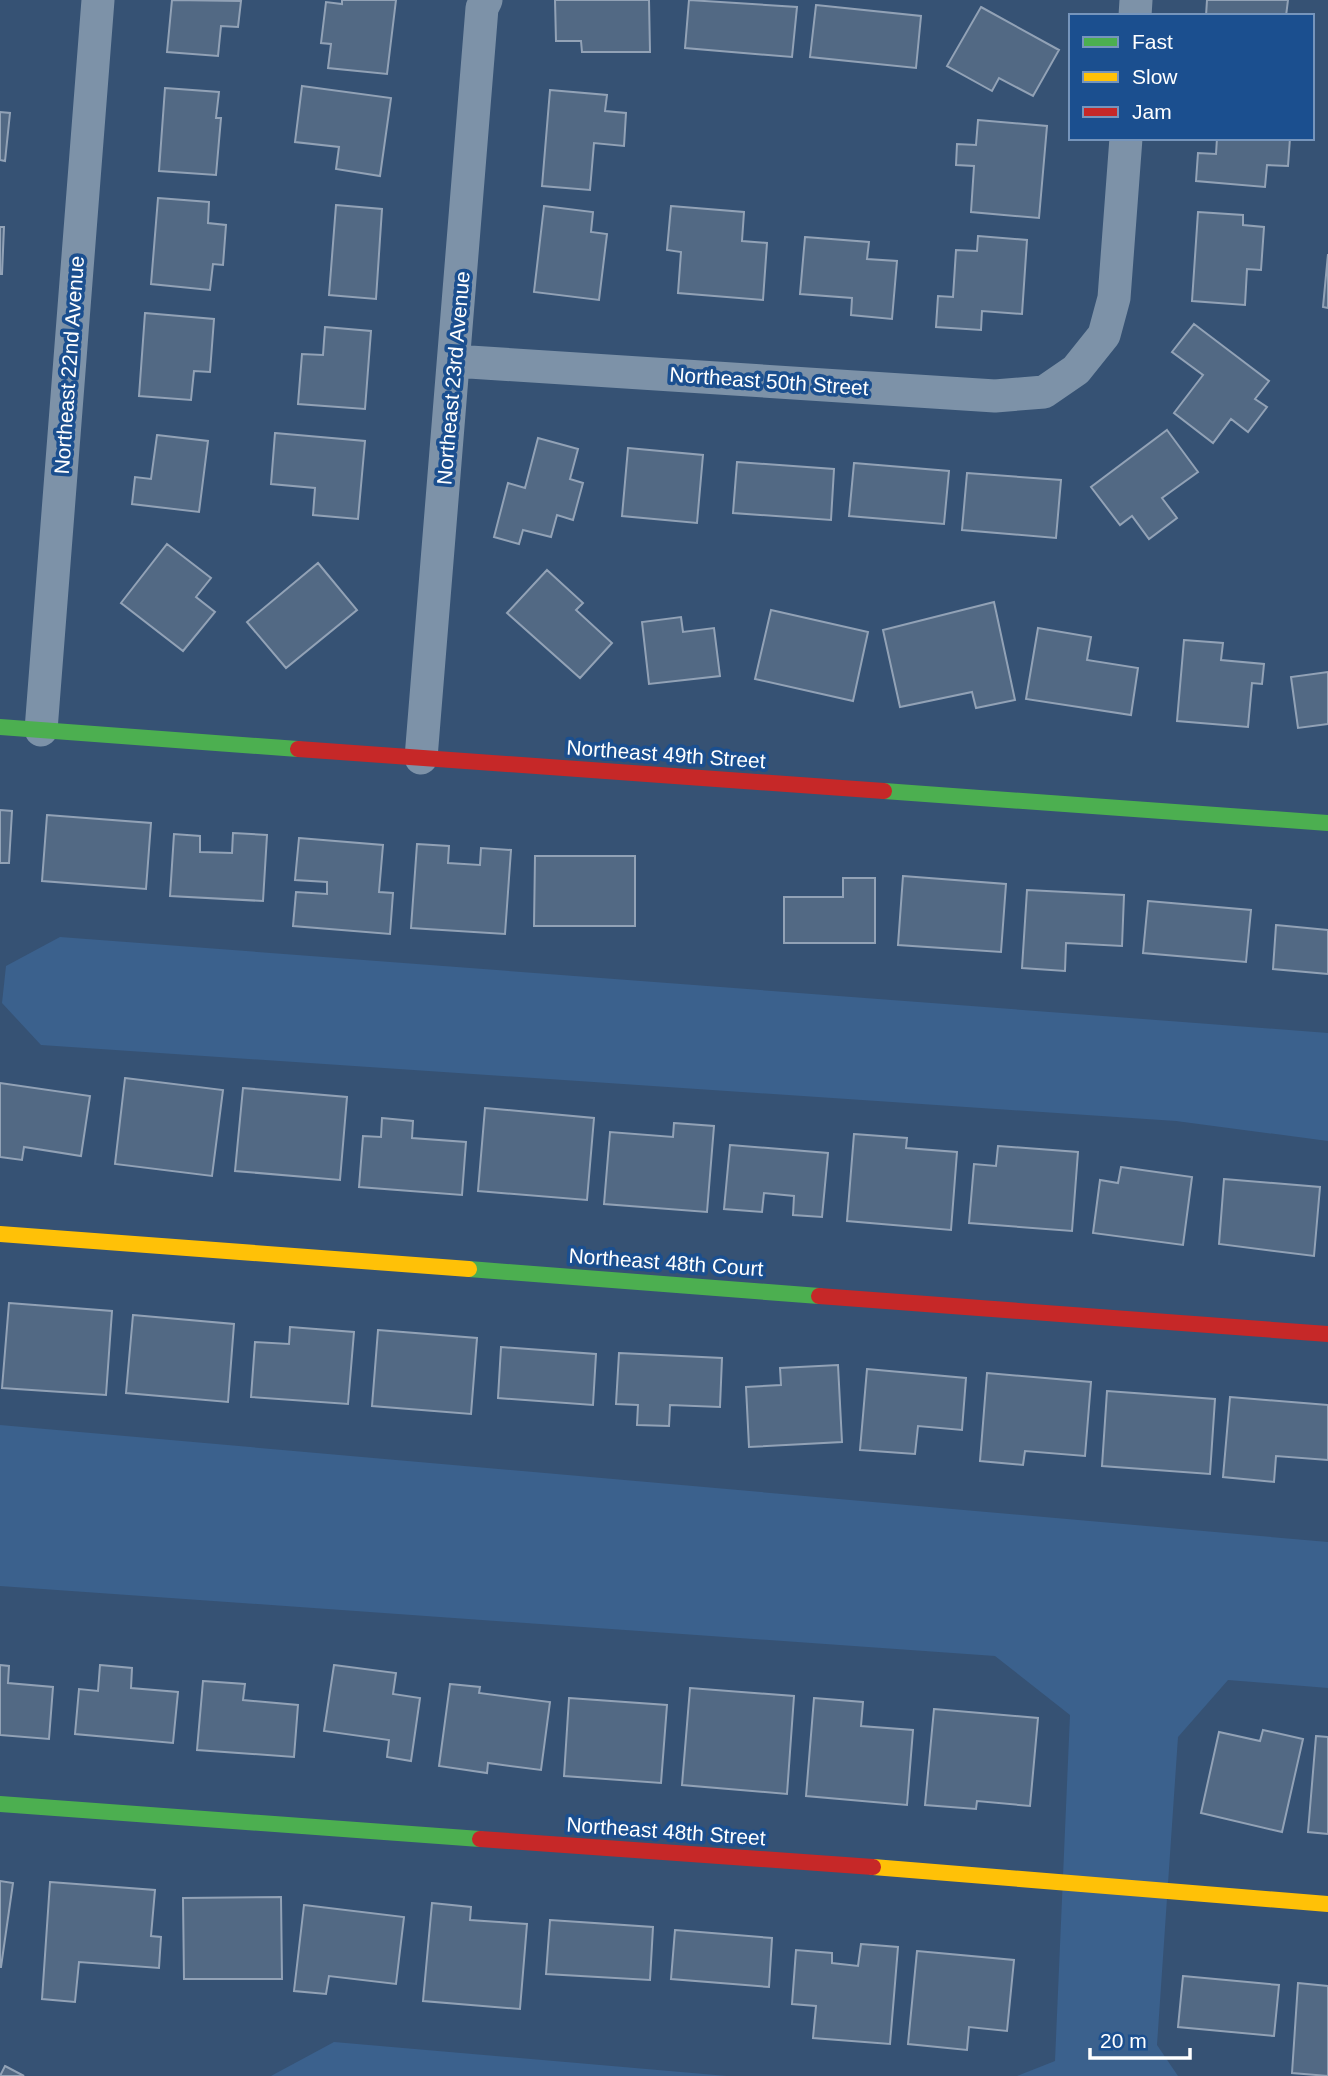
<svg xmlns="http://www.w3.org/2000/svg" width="1328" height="2076" font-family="Helvetica,sans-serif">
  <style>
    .water { fill: #3b618d }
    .building { fill: #526984; stroke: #92a2b6; stroke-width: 2 }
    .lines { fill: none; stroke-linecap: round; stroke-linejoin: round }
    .street { stroke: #7d92a8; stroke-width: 33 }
    .fast { stroke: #4caf50; stroke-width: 16 }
    .slow { stroke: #ffc107; stroke-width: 16 }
    .jam { stroke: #c62828; stroke-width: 16 }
    .labels { text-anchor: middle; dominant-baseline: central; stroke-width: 7; stroke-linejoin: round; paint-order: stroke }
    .street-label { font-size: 21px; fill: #fff; stroke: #1b4f8f }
  </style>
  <rect width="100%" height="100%" fill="#365274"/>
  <path class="water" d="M60,937L1328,1033V1141L1176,1121L41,1045L2,1003L6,966Z
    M0,1425L1328,1542V1688L1228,1680L1178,1737L1157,2045L1178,2076H1017L1055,2061L1070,1715L995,1656L0,1586Z
    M334,2042L727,2076H271Z"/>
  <path class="building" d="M172,0L241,1L238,27L221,26L218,56L167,52Z
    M342,0H396L387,74L328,68L331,44L321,43L326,2L342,4Z
    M555,0H649L650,52H582L581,41H556Z
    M689,0L797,7L792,57L685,48Z
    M1207,0H1288L1286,16H1206Z
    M816,5L921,16L916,68L810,57Z
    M981,7L1059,50L1033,96L999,78L992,91L947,66Z
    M302,86L391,98L380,176L336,169L339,147L295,142Z
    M165,88L219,92L216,118H221L216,175L159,171Z
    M550,90L607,95L605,111L626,113L624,146L594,143L590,190L542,186Z
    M0,112L10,113L5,161L0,160Z
    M978,120L1047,126L1039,218L971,212L974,166L956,165L957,144L976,145Z
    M1217,138H1290L1288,166L1267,165L1265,187L1196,181L1198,153L1216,154Z
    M158,198L209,202L208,223L226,225L223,265L213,264L210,290L151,284Z
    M336,205L382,209L376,299L329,295Z
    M544,206L593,212L591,232L607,234L599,300L534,292Z
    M671,206L744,212L742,241L767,243L763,300L678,293L681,252L667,250Z
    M1198,212L1243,215V225L1264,227L1261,270L1247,269L1245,305L1192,301Z
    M0,227H4L2,274H0Z
    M978,236L1027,240L1022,314L982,311L981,330L936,327L938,296L953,297L956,250L977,251Z
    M805,237L869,242L867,259L897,261L892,319L851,315L852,298L800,294Z
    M1328,254V308L1323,307Z
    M145,313L214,319L210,372L194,371L191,400L139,396Z
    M1194,324L1269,381L1255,399L1267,407L1248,432L1231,419L1213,443L1174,413L1203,375L1172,352Z
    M325,327L371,331L365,409L298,404L302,354L323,355Z
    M1167,430L1198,472L1162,498L1177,518L1149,539L1132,516L1120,525L1091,487Z
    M275,433L365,441L358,519L313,515L315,488L271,484Z
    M157,435L208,441L199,512L132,504L135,477L151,479Z
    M538,438L578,449L570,479L583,483L573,520L557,515L551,537L523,530L519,544L494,537L508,483L525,488Z
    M628,448L703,455L697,523L622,516Z
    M737,462L834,469L831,520L733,513Z
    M854,463L949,471L944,524L849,516Z
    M967,473L1061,480L1056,538L962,530Z
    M167,544L211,578L196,597L215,612L183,651L121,603Z
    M318,563L357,610L286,668L247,622Z
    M547,570L583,603L576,610L612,643L580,678L507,613Z
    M994,602L1015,700L976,708L972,692L900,707L883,630Z
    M771,610L868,632L853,701L755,679Z
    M681,617L683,632L714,628L720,676L649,684L642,622Z
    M1038,628L1091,637L1087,660L1138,668L1131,715L1026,699Z
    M1184,640L1223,643L1221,660L1264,664L1262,684L1252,683L1248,727L1177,721Z
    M1328,672V724L1298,728L1291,677Z
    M0,810L12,811L9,863H0Z
    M47,815L151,823L146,889L42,881Z
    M233,833L267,835L263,901L170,896L174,834L200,836V852L232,853Z
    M299,838L383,845L379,892L393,893L390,934L293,926L296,892L327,894V882L295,880Z
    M417,844L449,846L448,863L480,865L481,848L511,850L505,934L411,928Z
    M535,856H635V926H534Z
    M903,876L1006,884L1001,952L898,945Z
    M843,878H875V943H784V897H843Z
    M1027,890L1124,895L1122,946L1066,943L1065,971L1022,968Z
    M1148,901L1251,910L1246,962L1143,953Z
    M1276,925L1328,930V974L1273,969Z
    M125,1078L223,1090L212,1176L115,1164Z
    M0,1083L90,1096L81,1156L24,1147L22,1160L0,1157Z
    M243,1088L347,1097L340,1180L235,1171Z
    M485,1108L594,1118L587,1200L478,1191Z
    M382,1118L413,1121L412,1138L466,1142L462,1195L359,1187L363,1136L381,1137Z
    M674,1123L714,1126L707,1212L604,1204L610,1132L673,1137Z
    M854,1134L907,1138L906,1148L957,1152L951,1230L847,1221Z
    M730,1145L828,1153L822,1217L793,1215L794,1196L764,1193L762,1212L724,1209Z
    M998,1146L1078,1152L1072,1231L969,1223L974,1164L996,1166Z
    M1121,1167L1192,1177L1183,1245L1093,1233L1100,1180L1118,1183Z
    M1224,1179L1320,1187L1314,1256L1219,1244Z
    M9,1303L112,1311L106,1395L2,1388Z
    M133,1315L234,1324L228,1402L126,1393Z
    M290,1327L354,1332L348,1404L251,1397L255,1342L289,1344Z
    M378,1330L477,1338L471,1414L372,1406Z
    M501,1347L596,1354L593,1405L498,1398Z
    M619,1353L722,1358L720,1407L670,1405L669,1426L637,1425L638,1405L616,1404Z
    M838,1365L842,1442L749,1447L746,1387L781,1385L780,1368Z
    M867,1369L966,1378L962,1430L918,1426L915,1454L860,1450Z
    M987,1373L1091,1382L1085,1456L1025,1451L1023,1465L980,1461Z
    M1107,1391L1215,1399L1210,1474L1102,1466Z
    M1230,1397L1328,1405V1460L1276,1456L1274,1482L1223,1477Z
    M0,1665L9,1666L8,1683L53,1687L49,1739L0,1735Z
    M100,1665L132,1668L131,1688L178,1692L173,1743L75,1734L79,1689L98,1691Z
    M334,1665L396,1673L393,1694L420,1698L411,1761L387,1757L389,1740L324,1731Z
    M203,1681L245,1684L243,1700L298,1705L294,1757L197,1750Z
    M450,1684L480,1687L479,1693L550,1702L541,1770L488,1763L487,1773L439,1766Z
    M690,1688L794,1696L787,1794L682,1785Z
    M569,1698L667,1705L661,1783L564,1776Z
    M814,1698L863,1702L861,1726L913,1730L907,1805L806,1796Z
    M934,1709L1038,1718L1030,1806L977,1801L976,1809L925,1805Z
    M1263,1730L1303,1739L1282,1832L1201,1813L1219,1732L1260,1741Z
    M1316,1736L1328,1737V1834L1308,1832Z
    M0,1881L13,1883L1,1967H0Z
    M50,1882L155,1890L151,1936L161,1937L159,1968L79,1962L75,2002L42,1999Z
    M281,1897L282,1979H184L183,1898Z
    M432,1903L471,1907L470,1920L527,1924L520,2009L423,2001Z
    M304,1905L404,1917L396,1984L329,1976L326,1994L294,1991Z
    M550,1920L653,1927L650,1980L546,1974Z
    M675,1930L772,1938L769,1987L671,1979Z
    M861,1944L898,1947L890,2044L813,2038L816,2006L792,2004L796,1950L832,1953V1963L858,1966Z
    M917,1951L1014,1960L1007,2031L969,2027L967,2050L908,2044Z
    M1183,1976L1279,1985L1274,2036L1178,2027Z
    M1298,1983L1328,1986V2076L1292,2073Z
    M5,2066L24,2076H0Z"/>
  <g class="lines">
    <path class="street" d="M1135,16L1136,0
      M454,361L995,396L1044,392L1076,370L1104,335L1114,298L1126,138
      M41,730L98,0
      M421,758L482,8L486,0"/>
    <path class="fast" d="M0,727L298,749
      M884,791L1328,823
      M469,1269L819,1296
      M0,1804L480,1839"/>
    <path class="slow" d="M0,1234L469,1269
      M873,1867L1328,1904"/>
    <path class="jam" d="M298,749L884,791
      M819,1296L1328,1334
      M480,1839L873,1867"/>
  </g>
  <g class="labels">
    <g class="street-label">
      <text transform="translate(69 365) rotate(-86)">Northeast 22nd Avenue</text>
      <text transform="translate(453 378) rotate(-85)">Northeast 23rd Avenue</text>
      <text transform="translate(769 381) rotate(4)">Northeast 50th Street</text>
      <text transform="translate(666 754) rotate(4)">Northeast 49th Street</text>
      <text transform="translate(666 1262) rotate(4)">Northeast 48th Court</text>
      <text transform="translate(666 1831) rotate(4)">Northeast 48th Street</text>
    </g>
  </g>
  <rect x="1069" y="14" width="245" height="126" fill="#1b4f8f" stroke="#7695bc" stroke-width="2"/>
  <rect x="1083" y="37" width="35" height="10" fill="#4caf50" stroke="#7695bc" stroke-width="2"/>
  <text x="1132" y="49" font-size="21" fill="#ffffff">Fast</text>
  <rect x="1083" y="72" width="35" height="10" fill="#ffc107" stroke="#7695bc" stroke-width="2"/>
  <text x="1132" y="84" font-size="21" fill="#ffffff">Slow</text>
  <rect x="1083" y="107" width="35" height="10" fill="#c62828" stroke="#7695bc" stroke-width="2"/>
  <text x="1132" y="119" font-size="21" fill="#ffffff">Jam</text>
  <path d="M1090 2048v10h100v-10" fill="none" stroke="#ffffff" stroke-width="3.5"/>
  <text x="1100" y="2048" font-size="21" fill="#ffffff" stroke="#1b4f8f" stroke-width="5" paint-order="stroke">20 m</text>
</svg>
